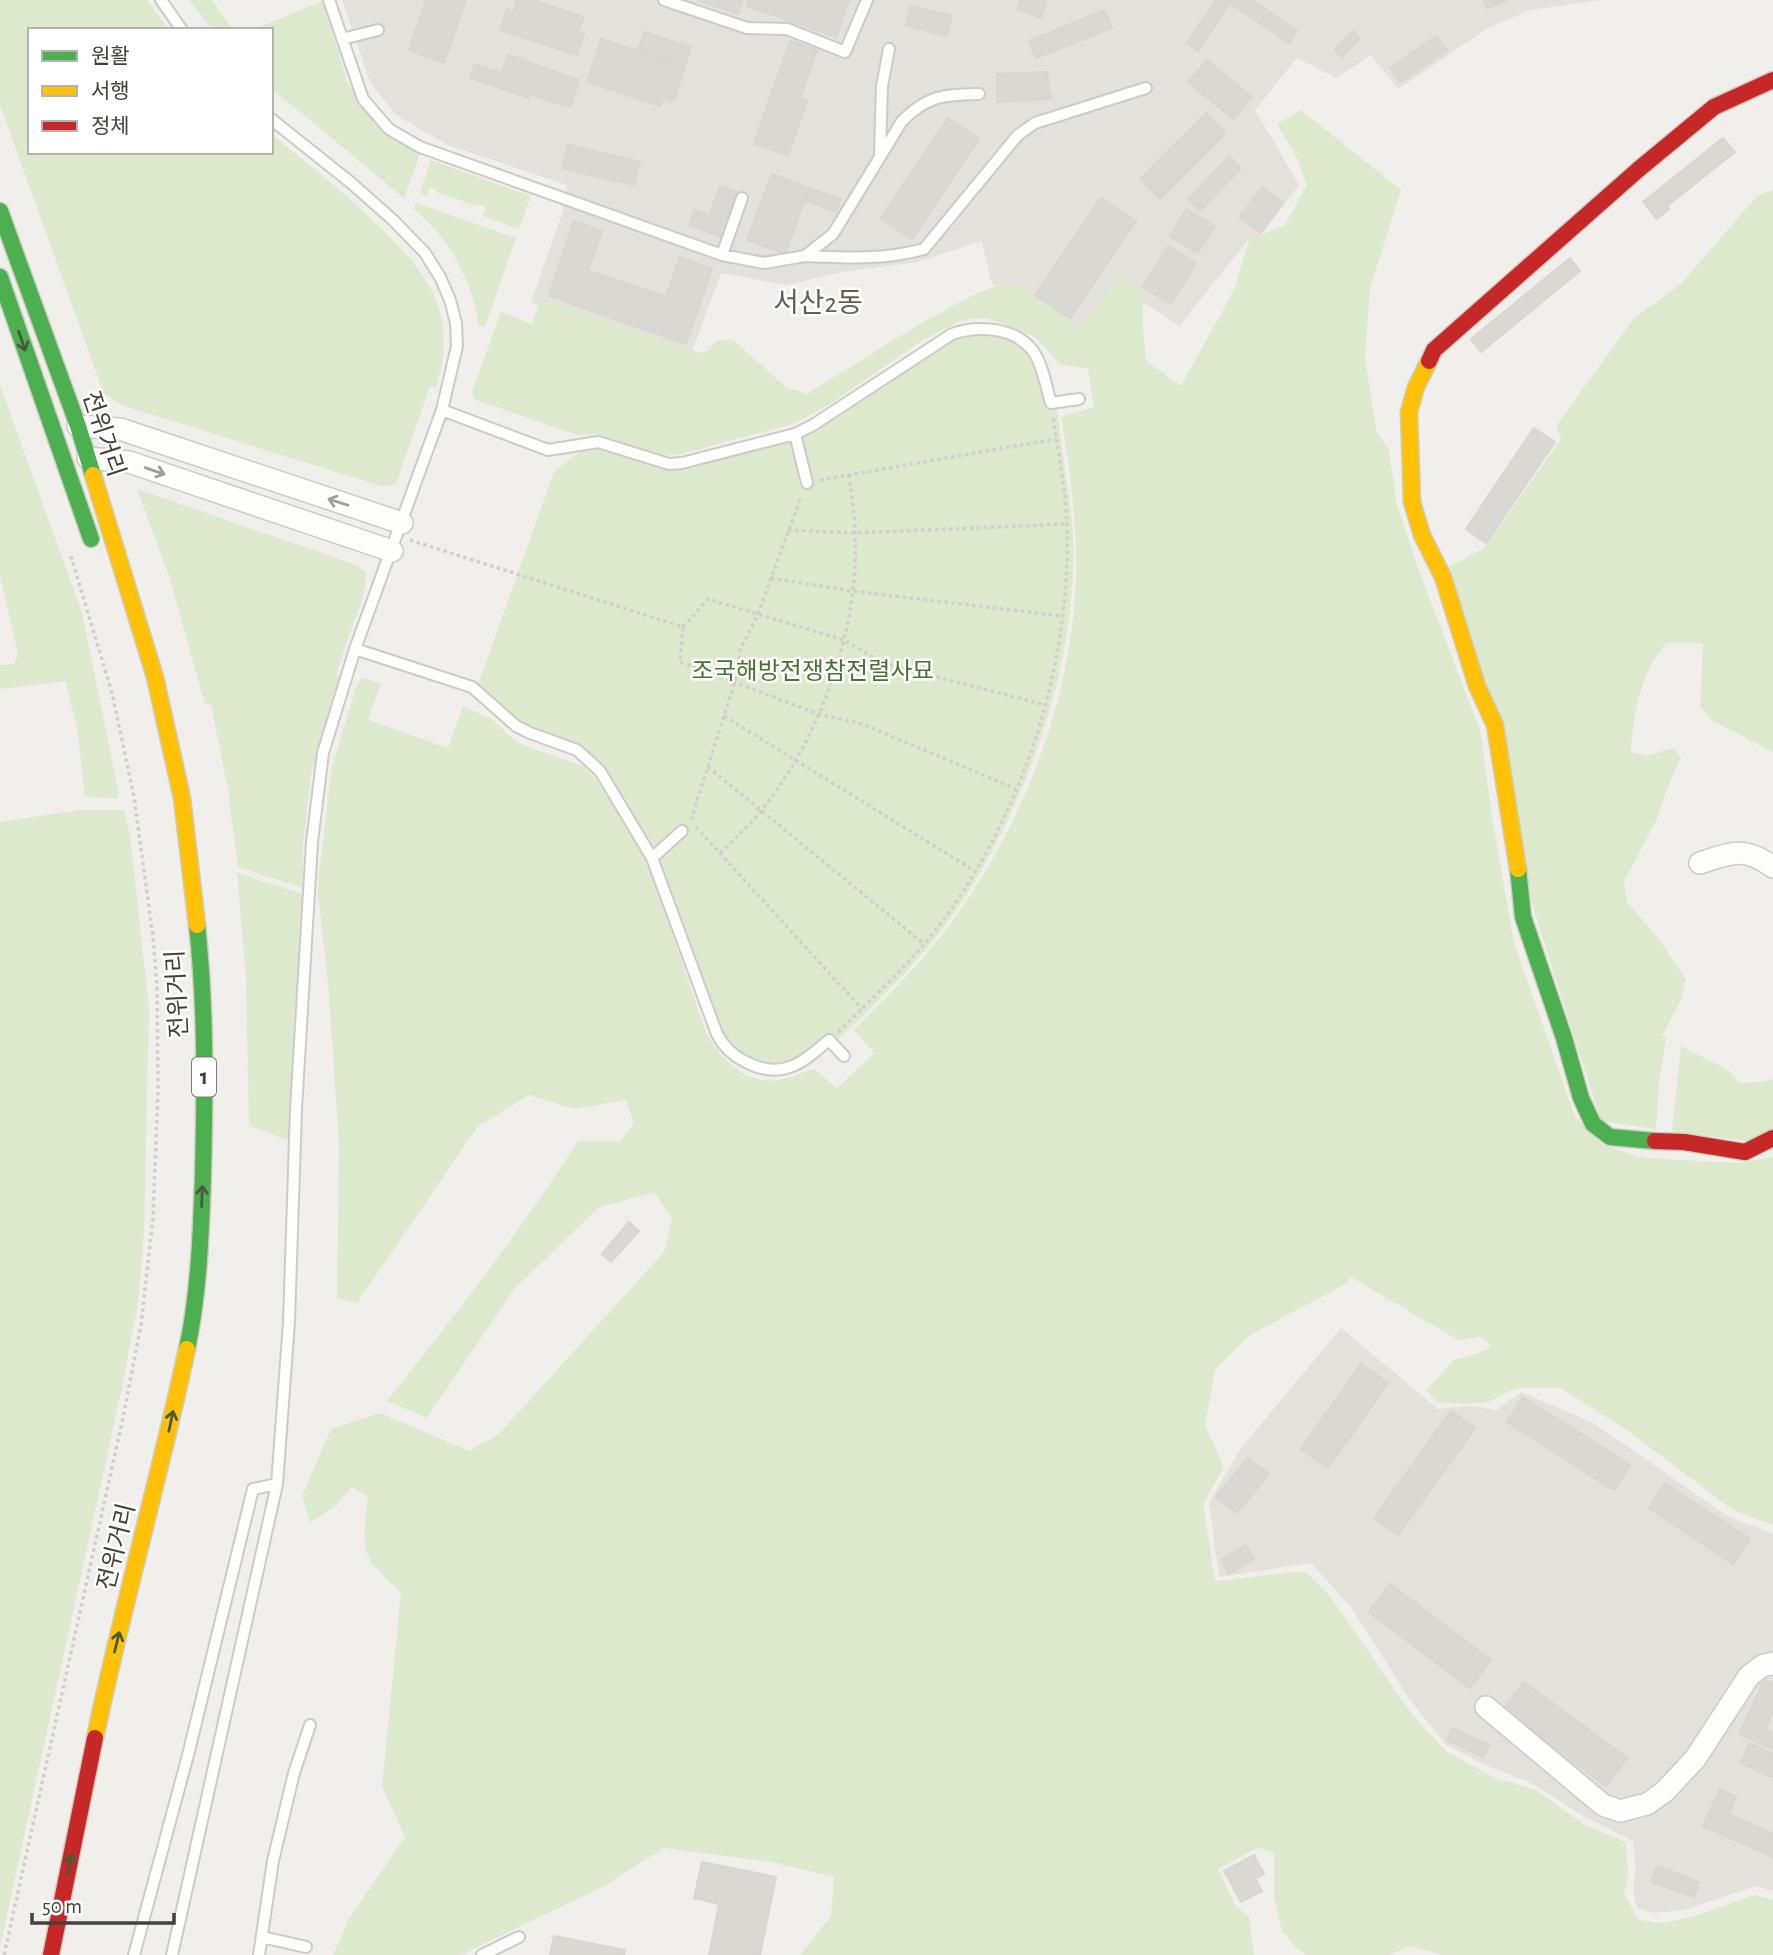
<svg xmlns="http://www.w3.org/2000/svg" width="1773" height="1955" font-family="'Alegreya Sans','Noto Sans KR',sans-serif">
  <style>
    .residential { fill: #e3e1d9 }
    .green { fill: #dde9cd }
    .building { fill: #dad8d3; stroke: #d8d6d1; stroke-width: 2 }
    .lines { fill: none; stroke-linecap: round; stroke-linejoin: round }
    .lane-casing { stroke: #cdcbc7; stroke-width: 14 }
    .street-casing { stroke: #cdcbc7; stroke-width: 24 }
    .fast-casing { stroke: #ceccc2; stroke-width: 19 }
    .slow-casing { stroke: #ceccc2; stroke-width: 19 }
    .jam-casing { stroke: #ceccc2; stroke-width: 19 }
    .path { stroke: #d1cecb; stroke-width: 3.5; stroke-dasharray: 3.5 3.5; stroke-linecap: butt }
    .lane { stroke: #fdfdfc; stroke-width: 10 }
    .street { stroke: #fdfdfc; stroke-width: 21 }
    .fast { stroke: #4caf50; stroke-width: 16 }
    .slow { stroke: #ffc107; stroke-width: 16 }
    .jam { stroke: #c62828; stroke-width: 16 }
    .oneway { stroke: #485c3d }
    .oneway2 { stroke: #a29e9a }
    .labels { text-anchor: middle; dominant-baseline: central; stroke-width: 5; stroke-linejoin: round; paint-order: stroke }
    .shield { fill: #fff; stroke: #7e7973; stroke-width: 2 }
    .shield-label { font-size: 23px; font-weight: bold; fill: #464037 }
    .street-label { font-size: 24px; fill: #464037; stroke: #fff }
    .park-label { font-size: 24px; fill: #48732f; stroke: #fff }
    .quarter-label { font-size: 28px; fill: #685e4f; stroke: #fff }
  </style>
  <rect width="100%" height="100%" fill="#f0efeb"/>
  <path class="residential" d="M342,0H1601L1530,10L1487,29L1398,89L1371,55L1336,78L1297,58L1255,110L1299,185L1261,235L1248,240L1179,326L1124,289L1076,340L991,282L982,241L917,262L841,272L787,285L721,273L690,357L531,303L563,211L567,185L448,145L396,115L370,82Z
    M1341,1328L1438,1409L1470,1406L1497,1410L1521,1392L1593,1423L1728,1516L1773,1534V1891L1756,1886L1684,1910L1653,1913L1637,1908L1633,1890L1636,1869L1633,1841L1587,1818L1531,1783L1483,1764L1445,1744L1409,1698L1351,1607L1311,1563L1219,1577L1209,1502L1242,1447Z"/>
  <path class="green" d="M0,0H147L169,30H30V152H271V134C303,160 336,186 366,214C420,264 462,308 436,387L430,386L396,484L385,487L127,407L104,394L0,105Z
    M189,0H212L233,30H213Z
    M323,1L347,81L358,100L421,151L404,198L271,88V30H252Z
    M1301,110L1401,190L1370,288L1365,358L1376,429L1389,451L1397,504L1419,571L1480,730L1492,817L1514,943L1575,1117L1603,1145L1644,1158L1739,1163L1773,1157V1525L1733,1510L1628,1431L1561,1388H1520L1509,1391L1489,1402L1466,1404L1437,1402L1426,1390L1454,1360L1474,1355L1492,1347L1480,1337L1458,1340L1351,1277L1342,1286L1250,1335L1215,1370L1205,1426L1224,1467L1203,1504L1215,1581L1305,1571L1330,1596L1410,1712L1447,1752L1495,1778L1536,1790L1583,1824L1625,1842L1629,1874L1624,1894L1639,1920L1662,1923L1692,1917L1755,1895L1773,1900V1955H1441L1411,1946L1388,1955H1308L1296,1948L1282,1931L1274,1897V1853L1259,1847L1218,1869L1236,1907L1249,1916L1254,1955H800L831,1916L834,1877L772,1862L664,1848L602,1887L461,1955H333L349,1919L405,1837L382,1786L401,1593C360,1556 361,1550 368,1496L351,1487L336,1506L310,1523L302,1496L331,1429L380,1413L469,1451L498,1435L664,1252L672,1219L654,1192L598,1208L514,1289L427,1418L387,1401C454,1317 520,1232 578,1141H620L634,1123L626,1100L573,1109L529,1095L478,1126L357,1303L337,1298L339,1145L328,981L318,895L319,874L332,767L356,687L362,678L381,683L368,720L448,748L463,706L493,720L515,741L523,745L583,766L594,776L647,859L705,1030C720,1060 747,1087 783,1079C794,1077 804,1071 815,1069L837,1089L874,1053L854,1030C887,996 922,963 950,924C1023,826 1073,698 1076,575C1077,522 1070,470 1061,417L1094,407L1088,369L1060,364L1036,338L1010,326L986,318L962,320L923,340L827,406L793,424L678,455H660L597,434L577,435L474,399L472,392L501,312L532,324L541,298L700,353L707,351L716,341L733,340L786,387L807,394C841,374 978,282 1008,284C1028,285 1063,317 1080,329L1119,276L1143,296V328L1146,361L1181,386L1234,290L1249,240L1285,225L1307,185L1296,156L1277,124Z
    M431,160L531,196L519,229L483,216L486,207L478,204L477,206L436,192L437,190L430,187L427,196L420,193Z
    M1773,190V752L1711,720L1700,706L1703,643H1666C1641,671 1633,715 1631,752L1647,756L1674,748L1681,758L1670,781L1656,821L1624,881L1627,902L1658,938L1686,980L1680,1002L1662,1036L1666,1038L1659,1084L1656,1129L1601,1121L1530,897L1450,566L1484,548L1561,439L1556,426L1634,318L1681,284L1757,196Z
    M416,203L516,238L485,327L479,325C471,280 450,238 414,209Z
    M979,323C1059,334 1053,381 1062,447C1065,472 1070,496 1072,521C1077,582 1067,651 1050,709C1025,794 982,885 924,952C901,978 876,1004 850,1028C829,1048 809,1074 778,1077C752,1079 731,1061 715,1043L649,859L599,774L576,754L527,738L511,731L474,696L554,472L596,439L672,461L793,430L812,421L933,340L963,325Z
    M0,385L82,613L119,795L116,799L85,796L78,735L66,681L0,689V665L14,664L18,653L0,576Z
    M137,489L356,565L366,572L364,593L336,674L342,676L311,774L303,845V888L238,867L228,790L211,705H205L170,579Z
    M79,810H124L130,835L149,1009L144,1234L138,1304L122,1387L0,1947V822Z
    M237,873L303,894L291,1141L249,1126L246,979Z
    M1681,1046L1727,1069L1740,1083L1760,1082L1773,1079V1131L1747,1141L1672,1131Z"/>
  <path class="building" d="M426,0H466L444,63L409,50Z
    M517,0H533L584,17L578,32L584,34L577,55L500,30L507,9L514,11Z
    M698,0H743L738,14Z
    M749,0H849L836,37L747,6Z
    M1020,0H1047L1041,18L1017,9Z
    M1216,0H1226L1230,3L1198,51L1187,43Z
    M1226,0H1252L1297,31L1289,43Z
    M1484,0H1508L1487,8Z
    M911,6L952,16L947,36L906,25Z
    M1104,10L1112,28L1036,58L1029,41Z
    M1353,31L1360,38L1342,57L1335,50Z
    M644,32L691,47L685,66L638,51Z
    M1436,36L1447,50L1400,82L1390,68Z
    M601,39L685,66L674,101L663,98L660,106L587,82Z
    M790,41L817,50L800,99L807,101L788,155L754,144Z
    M508,55L579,80L570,107L530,94L529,98L470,78L475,64L501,73Z
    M1207,60L1252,97L1233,119L1188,82Z
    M1047,72L1051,99L997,102V74Z
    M1206,113L1226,133L1160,199L1140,179Z
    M948,118L979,139L912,239L881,218Z
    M1723,138L1735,152L1667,206L1669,209L1657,219L1643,202Z
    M568,145L640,162L634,185L562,168Z
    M1229,157L1241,168L1200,211L1188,199Z
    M772,174L809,188L785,254L747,240Z
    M720,186L737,192L721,237L689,225L695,210L709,216Z
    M1262,187L1283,203L1261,233L1240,217Z
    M809,188L841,199L836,212L805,200Z
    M1101,198L1136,221L1070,318L1035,295Z
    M1186,209L1215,226L1198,253L1170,236Z
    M574,221L602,231L588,271L666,297L680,257L712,269L686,344L549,296Z
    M1168,246L1196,263L1171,304L1143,287Z
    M1570,258L1580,271L1481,352L1471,339Z
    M1534,428L1555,442L1486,543L1466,529Z
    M629,1222L639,1231L611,1262L602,1254Z
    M1361,1364L1388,1383L1328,1468L1301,1449Z
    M1523,1397L1630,1465L1614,1490L1507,1422Z
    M1451,1411L1475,1428L1398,1535L1374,1518Z
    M1248,1458L1269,1474L1237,1513L1216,1497Z
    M1665,1483L1750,1539L1733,1564L1649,1508Z
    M1246,1545L1254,1559L1229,1574L1221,1560Z
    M1390,1584L1491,1660L1470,1688L1369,1612Z
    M1765,1679L1773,1683V1712L1765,1729L1773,1733V1749L1739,1734Z
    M1524,1682L1627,1758L1606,1786L1503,1710Z
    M1452,1728L1489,1745L1483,1757L1447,1740Z
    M1750,1743L1773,1754V1778L1741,1763Z
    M1720,1789L1736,1797L1729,1814L1773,1834V1857L1703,1826Z
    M1254,1855L1264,1874L1255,1878L1262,1891L1241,1902L1224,1871Z
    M702,1862L776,1877L760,1955H709L719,1904L694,1898Z
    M1657,1866L1699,1882L1694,1897L1651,1882Z
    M554,1936L625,1950L624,1955H550Z"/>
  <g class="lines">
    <g class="lane-casing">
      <path id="lane" d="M161,0L182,30
        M329,0L363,99L389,129L420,147L722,255L764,263L805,256L833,234L902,121C928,95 944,95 979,94
        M664,0L747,28L787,29L845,52L867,0
        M342,39L378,30
        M880,153L882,86L889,49
        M722,255L742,198
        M805,256C846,258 885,260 924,249L1018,135L1035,123L1146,88
        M442,410L548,450L598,442L669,464L682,463L795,434L813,425L952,334C978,325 1015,327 1033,351C1043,365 1046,387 1051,403L1079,399
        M795,434L807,483
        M355,649L472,687L516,726L530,733L577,750L600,771L652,858L717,1034C723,1046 732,1055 744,1061C781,1081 801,1064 829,1040L844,1056
        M652,858L682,831
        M262,1937L306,1947
        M134,1955L188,1755L253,1489L277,1484
        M172,1955L277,1484L289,1322L296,1109L312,842L323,753L355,649L442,410L457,346L456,323L450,300L440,277L425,253L393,220L350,182L271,119
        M259,1955L273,1861L294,1773L310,1725
        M482,1955L519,1937"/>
    </g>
    <g class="street-casing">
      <path id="street" d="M78,426L120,429L402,523
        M88,458L129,462L392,551
        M1700,863C1731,853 1744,846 1773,867
        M1486,1707L1603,1805L1620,1811L1647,1804L1664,1792L1695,1759L1749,1676L1762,1666L1773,1663"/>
    </g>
    <g class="fast-casing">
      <path id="fast" d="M0,211L78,426L93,475
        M0,277L91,539
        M1518,869L1523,917L1564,1038L1581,1098L1593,1124L1610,1137L1655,1141
        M187,1349C199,1293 201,1233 203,1175C205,1091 206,1008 197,925"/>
    </g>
    <g class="slow-casing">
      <path id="slow" d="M1429,361L1416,387L1409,412L1412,502L1422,535L1443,577L1477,686L1495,725L1518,869
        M93,475L155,677L182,798L197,925
        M95,1738C122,1608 159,1480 187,1349"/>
    </g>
    <g class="jam-casing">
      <path id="jam" d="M1429,361L1434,350L1639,169L1714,107L1773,80
        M1655,1141L1684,1142L1745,1152L1773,1138
        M51,1955L95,1738"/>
    </g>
    <path class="path" d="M820,480L1056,439
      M788,530L855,533L1067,524
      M410,540L683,627L680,662L819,714L863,724L1016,789
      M771,578L852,591L1062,616
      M683,627L708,599L844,640L883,663L1045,705
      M724,716L975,871
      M708,767L924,944
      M691,820L735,681L741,648L758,614L801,497
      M696,827L862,1009
      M720,853C734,839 749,826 761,811C821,737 860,627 855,532C855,513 851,493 849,474
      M838,1032C877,994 918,956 950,911C1027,801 1071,661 1067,526C1066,490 1058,452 1053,416
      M4,1955L121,1427L141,1325L153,1218L158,1091L157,986L153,937L134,797L112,693L71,556"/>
    <use href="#lane" class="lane"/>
    <use href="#street" class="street"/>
    <use href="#fast" class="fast"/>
    <use href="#slow" class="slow"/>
    <use href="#jam" class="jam"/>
  </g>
  <defs><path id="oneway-shaft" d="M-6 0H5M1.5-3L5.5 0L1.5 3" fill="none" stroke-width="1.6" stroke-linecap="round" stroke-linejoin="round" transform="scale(1.75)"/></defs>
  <g class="oneway">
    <use href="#oneway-shaft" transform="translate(22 341) rotate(71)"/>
    <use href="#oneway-shaft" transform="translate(202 1196) rotate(-88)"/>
    <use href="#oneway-shaft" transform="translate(171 1421) rotate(-78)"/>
    <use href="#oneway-shaft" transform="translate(117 1642) rotate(-76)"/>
    <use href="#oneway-shaft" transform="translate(70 1864) rotate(-78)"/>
  </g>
  <g class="oneway2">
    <use href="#oneway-shaft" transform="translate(155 471) rotate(19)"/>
    <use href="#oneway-shaft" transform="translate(338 502) rotate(-162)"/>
  </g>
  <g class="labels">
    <rect class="shield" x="192" y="1057.5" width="24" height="39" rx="5"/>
    <g class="shield-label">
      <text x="204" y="1077">1</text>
    </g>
    <g class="street-label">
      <text transform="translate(103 434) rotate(72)">전위거리</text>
      <text transform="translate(178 994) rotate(-93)">전위거리</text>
      <text transform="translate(117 1547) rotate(-76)">전위거리</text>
    </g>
    <g class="park-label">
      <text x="813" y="672">조국해방전쟁참전렬사묘</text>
    </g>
    <g class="quarter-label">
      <text x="818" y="304">서산2동</text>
    </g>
  </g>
  <rect x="28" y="28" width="245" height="126" fill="#ffffff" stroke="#b5b3af" stroke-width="2"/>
  <rect x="42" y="51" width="35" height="10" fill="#4caf50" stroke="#b5b3af" stroke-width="2"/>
  <text x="91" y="63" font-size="21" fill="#464037">원활</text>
  <rect x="42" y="86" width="35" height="10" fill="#ffc107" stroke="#b5b3af" stroke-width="2"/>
  <text x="91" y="98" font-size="21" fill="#464037">서행</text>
  <rect x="42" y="121" width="35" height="10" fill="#c62828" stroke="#b5b3af" stroke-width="2"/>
  <text x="91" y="133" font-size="21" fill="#464037">정체</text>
  <path d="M32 1913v10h142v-10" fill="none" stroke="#464037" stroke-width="3.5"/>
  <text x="42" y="1913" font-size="21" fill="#464037" stroke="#ffffff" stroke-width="5" paint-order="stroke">50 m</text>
</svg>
